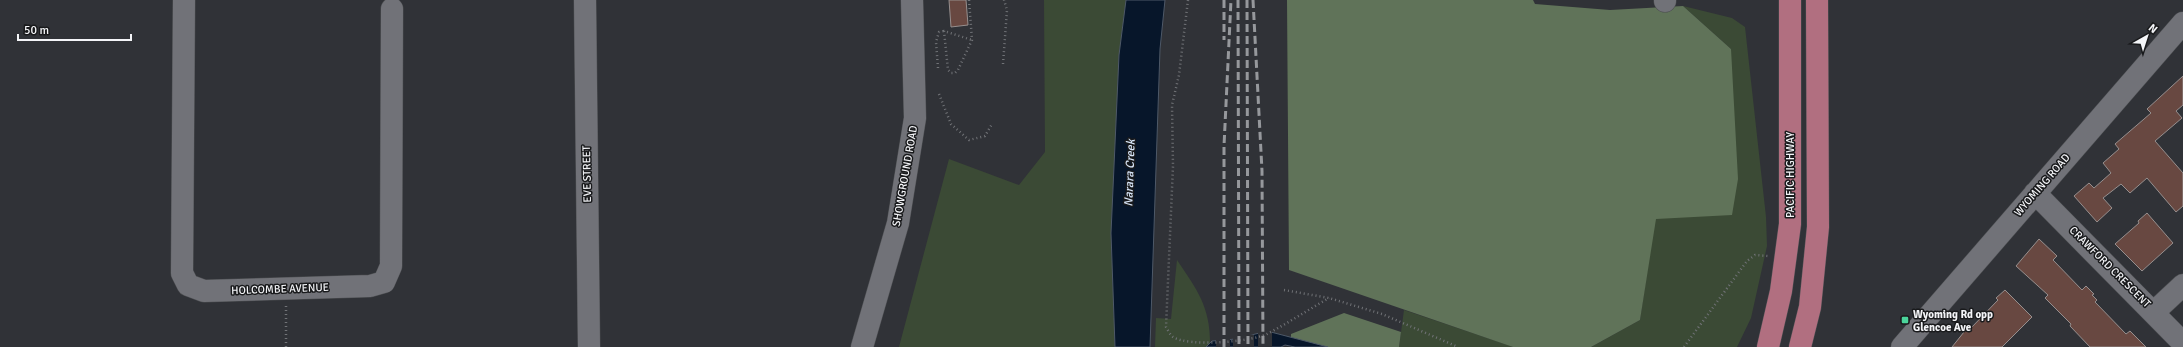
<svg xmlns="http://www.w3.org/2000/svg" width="2183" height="347" font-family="Signika,sans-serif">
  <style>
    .green { fill: #3b4a35 }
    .forest { fill: #607359 }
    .water { fill: #07162a; stroke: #4e5968 }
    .pier { fill: #303237 }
    .building { fill: #684841; stroke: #968f8e }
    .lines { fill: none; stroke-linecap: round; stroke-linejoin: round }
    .minor-casing { stroke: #4d4f52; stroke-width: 23 }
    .major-casing { stroke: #4d4f52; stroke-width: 23 }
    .path { stroke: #717377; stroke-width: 2.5; stroke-dasharray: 1 3; stroke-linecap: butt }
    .minor { stroke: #717278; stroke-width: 22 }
    .major { stroke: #b16f80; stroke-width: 22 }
    .rail { stroke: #96989c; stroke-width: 3; stroke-dasharray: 8 4; stroke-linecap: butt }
    .poi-dot { fill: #4bd49b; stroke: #191a1c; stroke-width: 1.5 }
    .labels { text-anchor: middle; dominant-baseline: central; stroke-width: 3; stroke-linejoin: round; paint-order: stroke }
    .street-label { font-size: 11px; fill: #f4f5f8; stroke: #191a1c }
    .poi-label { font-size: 11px; font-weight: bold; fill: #f4f5f8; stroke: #191a1c; text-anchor: start }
    .water-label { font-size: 12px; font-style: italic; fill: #d6e4f7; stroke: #191a1c }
  </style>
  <rect width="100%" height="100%" fill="#303237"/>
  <path class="green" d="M1044,0H1126L1119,55L1111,233L1115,347H899L949,159L1019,185L1045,152Z
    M1683,6L1732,18L1745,27L1766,217L1767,246L1751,318L1737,347H1591L1640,320L1655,218L1731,49Z
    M1177,260C1198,291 1211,308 1210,347H1155L1156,318L1171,319Z
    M1404,310L1511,346L1513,347H1399Z"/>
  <path class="forest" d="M1287,0H1533L1535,4L1610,10L1683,6L1731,49L1738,179L1732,215L1656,219L1640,320L1591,347H1513L1289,270Z
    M1344,313L1401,332L1399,347H1291V334Z"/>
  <path class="water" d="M1126,0H1165L1160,49L1150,347H1115L1111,233L1119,55Z
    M1267,331L1328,347H1295L1285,345L1281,347H1206L1212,341L1236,339Z"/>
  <path class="pier" d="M1267,329L1272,330V347H1258V331Z
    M1248,334L1254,335V347H1233V337Z
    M1216,339H1230V347H1216Z"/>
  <path class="building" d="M949,0H966L968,25L951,27Z
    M2183,76V105L2176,111L2182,118L2155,141L2183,173V206L2176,212L2147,178L2130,193L2121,184L2103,198L2112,208L2097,222L2074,196L2089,183L2094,188L2111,173L2103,163L2119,149L2115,144L2151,113L2147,109Z
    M2147,213L2173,243L2142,271L2115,244L2139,223L2138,221Z
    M2039,239L2057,256L2053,260L2082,290L2086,286L2094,294L2092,295L2097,300L2095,302L2126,334L2130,331L2146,347H2090L2070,326L2071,324L2045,298L2048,295L2016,266Z
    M2005,290L2032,317L2002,347H1952L1968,327L1970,329L1998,300L1996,298Z"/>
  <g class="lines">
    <g class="minor-casing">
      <path id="minor" d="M184,0L182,273L188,285L204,291L370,286L384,282L391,266L392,9
        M585,0L589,347
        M1665,0V1
        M2035,193L2183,343
        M2154,312L2183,285
        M862,347L898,223L915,118L912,0
        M1902,347L2183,23"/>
    </g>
    <g class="major-casing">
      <path id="major" d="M1768,347L1781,291L1790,224V0
        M1800,347L1810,307L1818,227L1817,0"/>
    </g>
    <path class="path" d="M969,0L972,40L958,70L955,73H951L948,70L944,31L972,40
      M1188,0L1179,75L1172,105L1173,166L1166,327C1168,330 1170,335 1173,337C1189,347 1250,342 1267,334C1288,323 1308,310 1329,298
      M1003,64L1007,10L1004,0
      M938,68L936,42L939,32L944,31
      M939,94L951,124L969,140L985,136L992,124
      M1284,290L1329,298L1382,314L1458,347
      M286,347V306
      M1684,347L1747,261L1755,255L1768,256"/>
    <use href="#minor" class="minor"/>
    <use href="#major" class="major"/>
    <path class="rail" d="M1224,0V40
      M1238,0L1239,347
      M1247,0L1248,347
      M1253,0L1262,171L1263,347
      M1224,347V146L1231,0"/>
  </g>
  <rect class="poi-dot" x="1901" y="316" width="8" height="8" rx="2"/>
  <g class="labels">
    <g class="street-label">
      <text transform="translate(587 174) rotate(-91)">EVE STREET</text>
      <text transform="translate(1790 175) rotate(-90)">PACIFIC HIGHWAY</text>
      <text transform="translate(905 176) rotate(-80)">SHOWGROUND ROAD</text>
      <text transform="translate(2042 185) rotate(-49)">WYOMING ROAD</text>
      <text transform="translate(2110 267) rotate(45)">CRAWFORD CRESCENT</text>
      <text transform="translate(280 289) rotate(-2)">HOLCOMBE AVENUE</text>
    </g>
    <g class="poi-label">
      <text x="1913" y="314">Wyoming Rd opp<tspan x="1913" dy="13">Glencoe Ave</tspan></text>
    </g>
    <g class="water-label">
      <text transform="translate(1130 173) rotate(-88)">Narara Creek</text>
    </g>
  </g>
  <g transform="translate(2147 36) rotate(39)" stroke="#191a1c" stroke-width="3" paint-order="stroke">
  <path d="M0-3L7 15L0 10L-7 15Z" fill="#f4f5f8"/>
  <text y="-6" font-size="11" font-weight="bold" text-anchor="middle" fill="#f4f5f8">N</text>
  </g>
  <path d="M18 34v6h113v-6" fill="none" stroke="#f4f5f8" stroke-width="2"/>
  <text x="24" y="34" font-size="12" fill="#f4f5f8" stroke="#191a1c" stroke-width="3" paint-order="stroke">50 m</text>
</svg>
